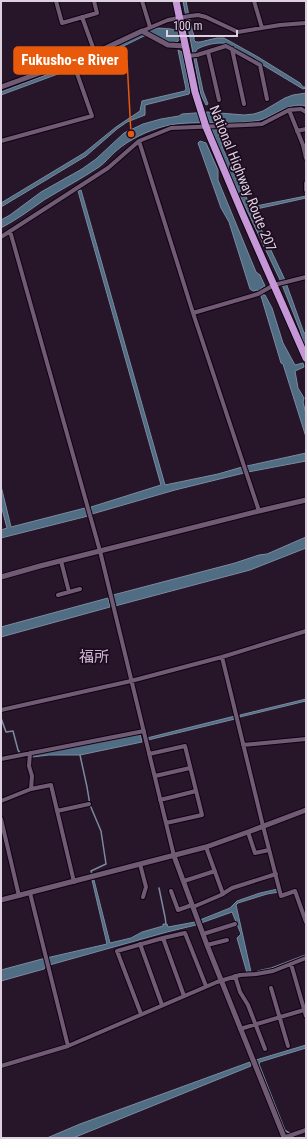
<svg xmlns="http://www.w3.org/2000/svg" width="307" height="1139" font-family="'Roboto Condensed','Noto Sans JP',sans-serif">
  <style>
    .water { fill: #506d83; stroke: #7a8b9f }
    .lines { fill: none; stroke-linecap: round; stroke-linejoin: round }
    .stream { stroke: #7a8b9f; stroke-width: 1.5 }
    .minor-casing { stroke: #0f0212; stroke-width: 6 }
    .tertiary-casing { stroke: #0f0212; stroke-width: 7 }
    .trunk-casing { stroke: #0f0212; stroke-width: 9 }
    .minor { stroke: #715b74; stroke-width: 4 }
    .tertiary { stroke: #715b74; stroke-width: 5 }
    .trunk { stroke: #c697d6; stroke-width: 7 }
    .labels { text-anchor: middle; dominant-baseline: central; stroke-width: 3.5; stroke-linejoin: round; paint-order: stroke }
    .street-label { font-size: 14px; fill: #ddd1df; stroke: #1d0c20 }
    .neighbourhood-label { font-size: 15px; fill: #cfb7d3; stroke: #1d0c20 }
    .leader { fill: none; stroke: #e8590c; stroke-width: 1.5 }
    .callout-dot { fill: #e8590c; stroke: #1d0c20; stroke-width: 1.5 }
    .callout { fill: #e8590c; stroke: #e8590c; stroke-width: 1.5 }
    .callout-label { font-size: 15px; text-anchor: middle; font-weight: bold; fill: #fff }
  </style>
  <rect width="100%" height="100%" fill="#27152a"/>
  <path class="water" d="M183,1H186L191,26L194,36V40L196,42H200L217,38H224L258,57L300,83L303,87H306V88L303,89L228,44C218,41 205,45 197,49L195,53L203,91L208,104L206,105L201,95Z
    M158,28L171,29L179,31L180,39L177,42L169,43L153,34L144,36L93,61L1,95V92L91,58L149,30Z
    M178,50L182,52L190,91L189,94L145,105V115L127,122L117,129L86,156L1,207V203L84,153L116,127L140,111L142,101L185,91L186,89Z
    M306,93V106C287,101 273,119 255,121C225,126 194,119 165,126C147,131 130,139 116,151C110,156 105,163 99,167C81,179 62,189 44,200C30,210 16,220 1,228V220L10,215L41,192L82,169L96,159L124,133L143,124L161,119L179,116L182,114L208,112L244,115L254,114L263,111L285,98L293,95Z
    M217,128L223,149L251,207L306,196V198L252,210L285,280L304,333H306V350L300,330L281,282L225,164L212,129Z
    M200,141L206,143L218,170V180L256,272L260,275L265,286L261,288L263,295H265L272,308L283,343L295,365L303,363L304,367L295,371L298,388L304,398L303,402L306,414V437L283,364L281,363L261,296L258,290L253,291L250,289L229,222L221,208L198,143Z
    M81,190L165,485L218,474L242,467L244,473L175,490L92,514L91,507L161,485L78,191Z
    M306,453V461L248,472L247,466Z
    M1,486L11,527L85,508L88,516L1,538V530L7,528L1,505Z
    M306,537V548L250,570L115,606L113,595L235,563L259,555L267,554Z
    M108,598L110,607L1,637V627Z
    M306,699V701L240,717V715Z
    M235,716V719L148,740L147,738Z
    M140,734L142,742L80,755H49L32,757V755Z
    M92,880H94L110,943L131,938L142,932L163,926V924H167L168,927L195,922L196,925L167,932L46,966L44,969L1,981V970L42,959L107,944Z
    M278,889L279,892L267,894L238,903L236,905L251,972L247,973L237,938L241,934L232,912L201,923L200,920L230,908L237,901L260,893Z
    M306,1045V1048L260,1062L259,1064L285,1130L290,1133H289L285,1131L256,1060Z
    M250,1062L251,1066L73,1138H47L80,1124Z"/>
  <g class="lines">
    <path class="stream" d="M1,718L6,732L13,731L18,750L20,753
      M80,755L87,787L90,805L101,831L106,864L91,871L92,874
      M159,888L165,917L166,924
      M258,971L272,968L306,955"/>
    <g class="minor-casing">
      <path id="minor" d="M56,1L62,23L97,13L94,1
        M142,1L150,27
        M254,1L262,28
        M82,17L95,53
        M142,31L168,20L190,16L198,15L206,17L238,32L280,25L306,23
        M232,49L244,104
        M208,52L219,100
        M188,56L197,55L226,46L260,65L267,99
        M289,110L303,145L306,158
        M297,131L306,129
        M1,141L92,116L73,62
        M139,141L193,313L259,511
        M306,183V190
        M10,231L100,551L174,856
        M1,237L108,168L139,141L171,128L246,125L262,124L289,110L301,109L306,112
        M193,313L258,294L274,285L306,277
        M61,561L69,592
        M58,595L80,589
        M222,657L263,826L281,896L295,891L306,922
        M1,710L131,681L222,657L306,631
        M243,745L306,739
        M30,753L29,766L32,776L31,789
        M149,754L185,746L202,815L166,823
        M1,759L144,731
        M155,776L190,768
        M160,800L196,791
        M1,801L31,789L51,785L74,882
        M57,811L89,804
        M1,819L19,896
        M248,832L255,853L269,850
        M206,847L223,894
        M140,864L146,887L143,897
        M184,881L215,871
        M171,891L178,910L192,905
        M30,893L68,1046
        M193,907L221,895L232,888L276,874
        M203,934L235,924
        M163,938L184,996
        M140,944L162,1005
        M207,945L227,940
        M291,964L306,1016
        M235,976L240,992L248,1005L265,1049
        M271,988L288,1046
        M141,1014L117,951L163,938L185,933L206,986
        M240,1029L304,1010
        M1,1066L68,1046L217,982L240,975L256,974L273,971L306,958
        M286,1137L306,1130"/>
    </g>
    <g class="tertiary-casing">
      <path id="tertiary" d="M1,87L95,53L142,31L168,45L185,46
        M1,577L40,566L259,511L306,500
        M174,856L207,945L284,1137L291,1138
        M1,900L206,847L248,832L306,810"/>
    </g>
    <g class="trunk-casing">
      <path id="trunk" d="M176,1L195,92L206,127L243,215L306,358"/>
    </g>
    <use href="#minor" class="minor"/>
    <use href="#tertiary" class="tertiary"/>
    <use href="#trunk" class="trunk"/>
  </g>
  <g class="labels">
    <g class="street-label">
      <text transform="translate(243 178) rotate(68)">National Highway Route 207</text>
    </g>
    <g class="neighbourhood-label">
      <text x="94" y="657">福所</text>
    </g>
  </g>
  <path class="leader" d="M131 134L127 60"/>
  <circle class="callout-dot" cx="131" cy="134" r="4"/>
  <rect class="callout" x="14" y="47" width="113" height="27" rx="4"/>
  <g class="callout-label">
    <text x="70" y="65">Fukusho-e River</text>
  </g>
  <rect width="307" height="1139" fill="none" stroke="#ddd1df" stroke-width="4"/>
  <path d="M167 30v6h70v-6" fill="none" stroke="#ddd1df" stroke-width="2"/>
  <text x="173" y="30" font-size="12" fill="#ddd1df" stroke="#1d0c20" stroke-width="3" paint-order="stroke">100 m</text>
</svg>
